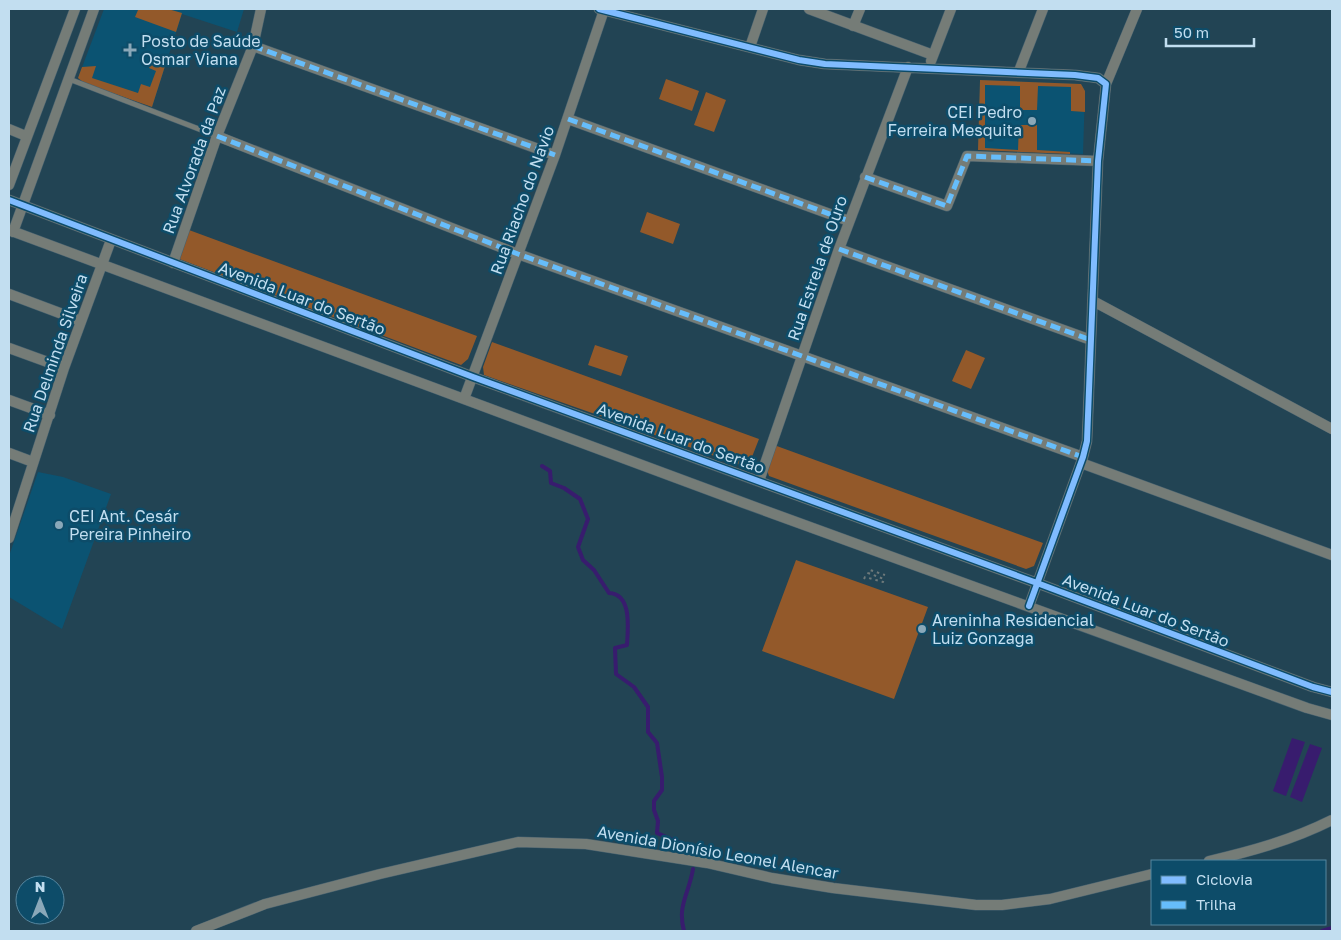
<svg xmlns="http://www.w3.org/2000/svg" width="1341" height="940" font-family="'Golos Text',sans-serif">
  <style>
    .built { fill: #0b5372 }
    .green { fill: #93592a }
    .water { fill: #381c6e }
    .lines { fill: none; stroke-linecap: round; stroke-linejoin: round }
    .stream { stroke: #381c6e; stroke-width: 4 }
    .lane-casing { stroke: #46616f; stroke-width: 6 }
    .street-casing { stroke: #46616f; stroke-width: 11 }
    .path { stroke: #6e797a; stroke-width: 2; stroke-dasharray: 2.5 4; stroke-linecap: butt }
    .lane { stroke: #757c77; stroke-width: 5 }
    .street { stroke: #757c77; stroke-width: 10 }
    .quiet { stroke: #66bdfb; stroke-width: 5; stroke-dasharray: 10 5; stroke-linecap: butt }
    .cycleway-casing { stroke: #0d4c69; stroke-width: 9 }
    .cycleway { stroke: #80bcff; stroke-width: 6 }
    .poi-dot { fill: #8aa8b9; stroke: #0d4c69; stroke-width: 2 }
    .labels { text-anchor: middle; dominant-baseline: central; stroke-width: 5; stroke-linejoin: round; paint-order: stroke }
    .poi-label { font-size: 16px; fill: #c2def0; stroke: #0d4c69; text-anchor: start }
    .street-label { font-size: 16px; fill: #c2def0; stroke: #0d4c69 }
  </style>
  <rect width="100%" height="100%" fill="#224454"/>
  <path class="built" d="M104,9H244L237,32L182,14L152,107L78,78Z
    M980,80L1081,84L1085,91L1083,154L978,150Z
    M38,472L63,477L111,494L62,629L9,597V556Z"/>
  <path class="green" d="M135,9H168L182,13L176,32L135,17L138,10Z
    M153,58L166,63L152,107L84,83L78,78L82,67L96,66L92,78L138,93L141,84L150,87L156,71L149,68Z
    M666,79L699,91L692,111L659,99Z
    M980,80L1081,84L1085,91V112L1071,111V87L1038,86L1037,110H1020V86L985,85V148L1018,150L1019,125H1037V150L1070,152V154L978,150Z
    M706,92L726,100L714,132L694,125Z
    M647,212L680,224L673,244L640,232Z
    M189,230L477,336L468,359L461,365L179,259Z
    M492,342L759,439L750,462L743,466L484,375L483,367Z
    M595,345L628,356L621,376L588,365Z
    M966,350L985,358L971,389L952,381Z
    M774,445L1043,543L1034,566L1026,569L769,476L767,470Z
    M796,560L928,607L894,699L762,651Z"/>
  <path class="water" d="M1292,738L1305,742L1286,796L1273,791Z
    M1310,744L1322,748L1302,802L1290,797Z"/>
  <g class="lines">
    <path class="stream" d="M542,466L550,471L551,483L564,488L580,499L588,519L578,547L583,560L594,570L609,593C632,594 628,628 627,645L615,648L616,674L634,687L648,707V732L657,743L662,777V790L654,801V810L658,821L657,833L690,847V850
      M684,931C677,905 689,894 693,869
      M1322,931L1332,928"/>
    <g class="lane-casing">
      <path id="lane" d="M69,79L217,136"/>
    </g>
    <g class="street-casing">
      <path id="street" d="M599,9L799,60L825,64L1075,75L1098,78L1106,84L1098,161L1087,441L1083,457L1029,606
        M809,9L933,55
        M853,26L860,9
        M253,46L555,155
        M750,47L763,9
        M931,61L951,9
        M1019,71L1043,9
        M1106,84L1137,9
        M568,119L849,221
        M9,129L26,136
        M217,136L518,254L1083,457
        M865,177L947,206L967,156L1098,161
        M9,185L75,9
        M9,200L473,377L1037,583L1313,687L1332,692
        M9,230L744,503L1307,708L1332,715
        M13,232L94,9
        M839,249L1091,340
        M173,263L217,136L253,46L261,9
        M9,294L81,321
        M1093,301L1332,429
        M9,348L64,368
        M464,399L555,155L604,10
        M9,400L50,415
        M9,453L33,462
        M1081,463L1332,555
        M759,481L839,249L908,67
        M9,538L64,368L111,240
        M1209,861C1252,851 1292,840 1332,820
        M196,931L265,904L380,874L518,842L586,844L707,863L772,878L833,888L976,905H1002L1050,899L1152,874"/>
    </g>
    <path class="path" d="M864,579L865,577L883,582L884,579L868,573L870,570L885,575"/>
    <use href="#lane" class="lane"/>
    <use href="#street" class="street"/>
    <path class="quiet" d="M253,46L555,155
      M568,119L849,221
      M217,136L518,254L1083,457
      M865,177L947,206L967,156L1098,161
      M839,249L1091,340"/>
    <g class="cycleway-casing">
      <path id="cycleway" d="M599,9L799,60L825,64L1075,75L1098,78L1106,84L1098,161L1087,441L1083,457L1029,606
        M9,200L473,377L1037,583L1313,687L1332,692"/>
    </g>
    <use href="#cycleway" class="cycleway"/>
  </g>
  <g class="poi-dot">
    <path d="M127.5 42.5h5v5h5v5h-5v5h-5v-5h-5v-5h5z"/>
    <circle cx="1032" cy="121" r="5"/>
    <circle cx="59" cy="525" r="5"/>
    <circle cx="922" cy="629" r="5"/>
  </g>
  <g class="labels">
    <g class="poi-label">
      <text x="141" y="41">Posto de Saúde<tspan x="141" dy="18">Osmar Viana</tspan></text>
      <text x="1022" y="112" text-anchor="end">CEI Pedro<tspan x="1022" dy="18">Ferreira Mesquita</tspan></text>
      <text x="69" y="516">CEI Ant. Cesár<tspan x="69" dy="18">Pereira Pinheiro</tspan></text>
      <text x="932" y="620">Areninha Residencial<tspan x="932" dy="18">Luiz Gonzaga</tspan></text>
    </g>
    <g class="street-label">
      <text transform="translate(194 160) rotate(-70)">Rua Alvorada da Paz</text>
      <text transform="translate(522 200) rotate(-70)">Rua Riacho do Navio</text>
      <text transform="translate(817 268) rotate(-71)">Rua Estrela de Ouro</text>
      <text transform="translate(302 298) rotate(21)">Avenida Luar do Sertão</text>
      <text transform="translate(55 353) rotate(-71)">Rua Delminda Silveira</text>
      <text transform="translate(681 438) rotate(20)">Avenida Luar do Sertão</text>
      <text transform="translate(1146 610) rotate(21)">Avenida Luar do Sertão</text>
      <text transform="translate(718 852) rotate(10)">Avenida Dionísio Leonel Alencar</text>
    </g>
  </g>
  <rect width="1341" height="940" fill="none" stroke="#c2def0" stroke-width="20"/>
  <rect x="1151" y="860" width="175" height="65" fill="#0d4c69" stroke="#55869f"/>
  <rect x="1161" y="876" width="25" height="8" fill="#80bcff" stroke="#55869f"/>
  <text x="1196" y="885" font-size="15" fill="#c2def0">Ciclovia</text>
  <rect x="1161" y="901" width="25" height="8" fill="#66bdfb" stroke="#55869f"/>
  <text x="1196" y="910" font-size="15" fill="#c2def0">Trilha</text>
  <g transform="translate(40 900)"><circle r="24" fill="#0d4c69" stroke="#55869f"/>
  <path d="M0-4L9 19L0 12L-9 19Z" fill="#8aa8b9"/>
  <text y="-8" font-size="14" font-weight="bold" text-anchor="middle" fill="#c2def0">N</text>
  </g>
  <path d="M1166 38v8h88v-8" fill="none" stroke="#c2def0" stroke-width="2.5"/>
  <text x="1174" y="38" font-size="15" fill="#c2def0" stroke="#0d4c69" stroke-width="4" paint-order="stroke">50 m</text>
</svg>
